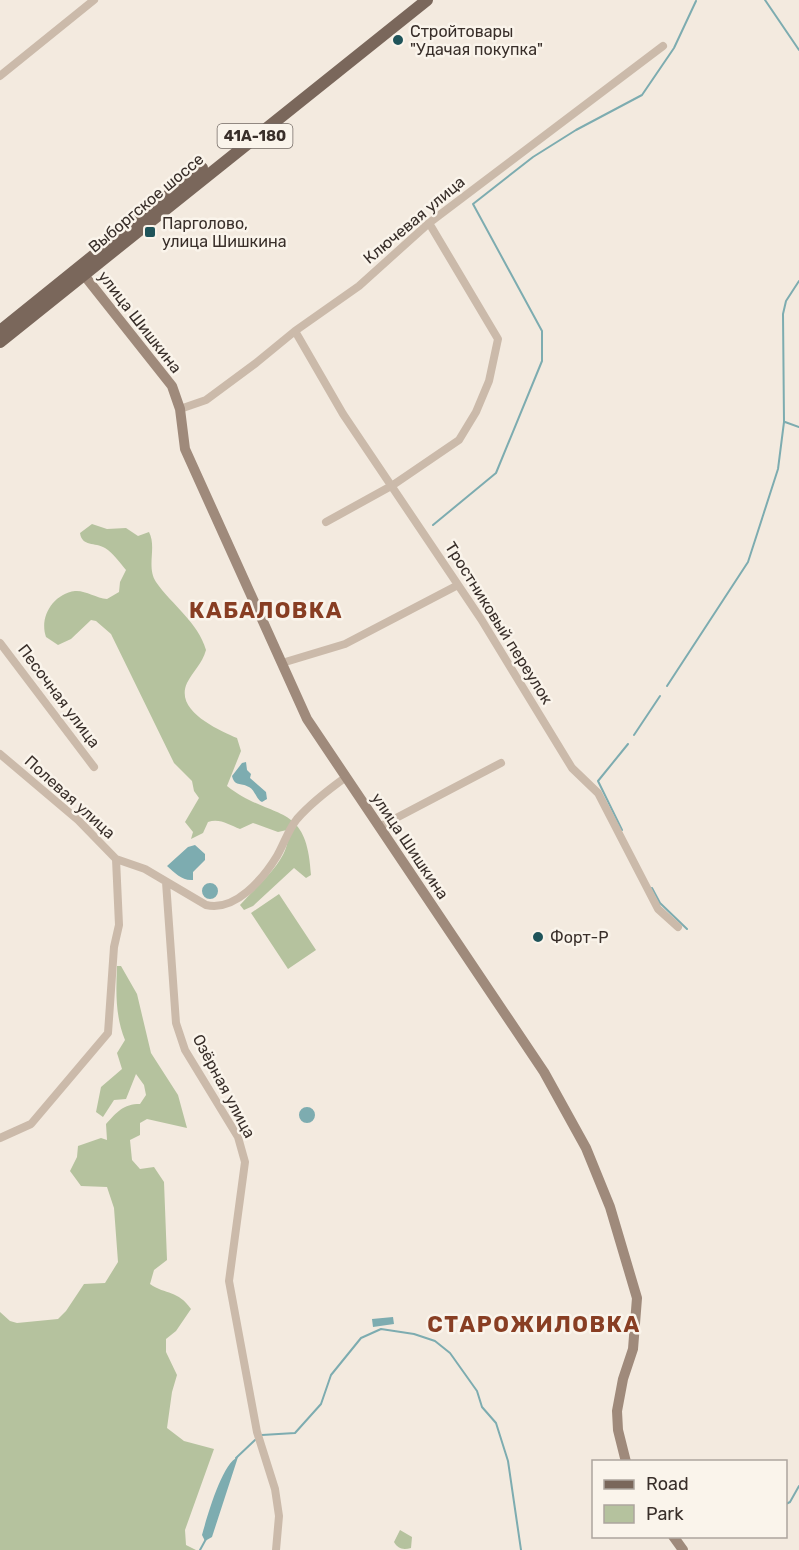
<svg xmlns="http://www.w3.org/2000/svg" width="799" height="1550" font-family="Rubik,sans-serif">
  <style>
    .green { fill: #b5c29e }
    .water { fill: #7dacb0 }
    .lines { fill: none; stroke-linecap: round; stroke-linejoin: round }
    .stream { stroke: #7dacb0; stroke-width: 2 }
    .street { stroke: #cbbaaa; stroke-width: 8 }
    .secondary { stroke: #9f8a7b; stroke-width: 10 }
    .primary { stroke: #7a675b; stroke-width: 12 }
    .poi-dot { fill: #1f545a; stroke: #faf4eb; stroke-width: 2 }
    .labels { text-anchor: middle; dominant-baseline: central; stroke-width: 5; stroke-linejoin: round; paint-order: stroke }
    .shield { fill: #faf4eb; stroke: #736a64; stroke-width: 1.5 }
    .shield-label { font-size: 15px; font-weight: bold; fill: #392f2a }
    .poi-label { font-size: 16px; fill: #392f2a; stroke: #faf4eb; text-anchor: start }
    .street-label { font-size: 16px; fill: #392f2a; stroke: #faf4eb }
    .district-label { font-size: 22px; font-weight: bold; letter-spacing: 1.5px; fill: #883e23; stroke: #faf4eb }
  </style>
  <rect width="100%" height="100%" fill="#f3eadf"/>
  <path class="green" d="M92,524L107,529L126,528L138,536L149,532C157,547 146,567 156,582C172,605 198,622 206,650C202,664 193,671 187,683C174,711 219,730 237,738L241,751L227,786C273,822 307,800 311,875L306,878L294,868L253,906L244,910L240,905C257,885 294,857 287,830L278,832L253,823L240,829C229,825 220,818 208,822L203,833L191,839L193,832L185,822L199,798L194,791L192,781L174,763L111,634L96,621L91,620L71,639L58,645L46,637C39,617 53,594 75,591C85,590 96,598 107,599L119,592L120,582L126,570C120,563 113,553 105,548C95,542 82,547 80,533Z
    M279,894L316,950L288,969L251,913Z
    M117,966H121L137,994L151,1053L178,1095L187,1128L147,1119L140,1123V1135L130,1140L132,1160L140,1169L154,1167L164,1182L167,1260L154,1270L150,1284C166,1295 178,1290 191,1309L176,1331L166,1339V1352L177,1375L172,1392L167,1428L184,1441L214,1449L185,1530L186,1545L196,1550H0V1312L10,1321L17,1323L58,1319L66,1311L84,1284L105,1283L118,1262L114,1208L107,1187L81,1186L70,1171L77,1157L78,1146L101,1138L107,1140L106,1124C117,1112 123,1104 140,1104L146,1095L144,1085L136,1074L126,1099L114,1100L103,1117L96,1112L101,1087L122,1069L117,1053L125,1040C115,1015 116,992 117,966Z
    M400,1530L412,1537L411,1548C403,1550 398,1549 394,1542Z"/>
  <path class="water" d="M246,762L247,770L251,774L250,778L266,792L267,799L262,802C256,799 255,790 249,787C240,782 235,787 232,776L242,763Z
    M195,845L205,854V860L193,872V880C182,881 175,873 167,866L188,847Z
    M202 891a8 8 0 1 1 16 0a8 8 0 1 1-16 0Z
    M299 1115a8 8 0 1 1 16 0a8 8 0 1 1-16 0Z
    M393,1317L394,1324L373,1327L372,1319Z
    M238,1457L212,1537L205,1541L202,1535C207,1517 222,1463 238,1457Z"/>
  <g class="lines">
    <path class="stream" d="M765,0L799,50
      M785,422L799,427
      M433,525L496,473L542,361V331L473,204L533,157L576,130L642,95L674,48L696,1
      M667,686L748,562L778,469L784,422L783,314L786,301L799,281
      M634,735L660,696
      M622,830L598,781L628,744
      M652,888L660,903L687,929
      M262,1435L295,1433L321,1404L331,1375L361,1338L381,1329L414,1334L435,1341L450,1353L477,1391L482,1407L496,1423L508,1461L521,1550
      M236,1458L255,1440
      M786,1504L790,1502L799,1486
      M200,1550L206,1539"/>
    <path class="street" d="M0,76L94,0
      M295,331L343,414L481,619L572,768L598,793L658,909L678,927
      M180,409L206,400L256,363L295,331L359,286L429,223L663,46
      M326,522L393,485L459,440L476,412L489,381L498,339L429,223
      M0,643L94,767
      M282,663L345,644L458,585
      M0,754L78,820L116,859L119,925L114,947L108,1033L31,1124L0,1138
      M379,827L501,763
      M116,859L145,869L206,905C235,912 263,879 277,856C284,844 288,830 297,819C311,803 328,790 346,777
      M166,882L176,1023L185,1050L238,1137L245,1162L229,1281L257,1432L275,1489L279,1516L276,1550"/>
    <path class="secondary" d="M80,270L172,386L180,409L185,449L307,719L544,1072L586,1148L610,1207L637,1298L633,1349L623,1379L617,1411L618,1430L626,1462
      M673,1536L683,1550"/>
    <path class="primary" d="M0,331L202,168
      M0,342L427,0"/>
  </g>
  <g class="poi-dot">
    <circle cx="398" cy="40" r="6"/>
    <rect x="144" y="226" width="12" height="12" rx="3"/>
    <circle cx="538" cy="937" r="6"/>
  </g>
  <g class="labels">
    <rect class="shield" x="217.5" y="124" width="75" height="24" rx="4.5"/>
    <g class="shield-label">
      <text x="255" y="136">41А-180</text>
    </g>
    <g class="poi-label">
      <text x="410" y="31">Cтройтовары<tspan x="410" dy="18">"Удачая покупка"</tspan></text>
      <text x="162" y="223">Парголово,<tspan x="162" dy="18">улица Шишкина</tspan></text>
      <text x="550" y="937">Форт-Р</text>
    </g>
    <g class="street-label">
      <text transform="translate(146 203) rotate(-40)">Выборгское шоссе</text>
      <text transform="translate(414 220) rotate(-40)">Ключевая улица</text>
      <text transform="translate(140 322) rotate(52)">улица Шишкина</text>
      <text transform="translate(499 623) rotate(58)">Тростниковый переулок</text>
      <text transform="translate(59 696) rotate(53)">Песочная улица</text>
      <text transform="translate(70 797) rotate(42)">Полевая улица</text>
      <text transform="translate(410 846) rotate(56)">улица Шишкина</text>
      <text transform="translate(224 1086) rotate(62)">Озёрная улица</text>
    </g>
    <g class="district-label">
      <text x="266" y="610">КАБАЛОВКА</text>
      <text x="534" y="1324">СТАРОЖИЛОВКА</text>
    </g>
  </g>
  <rect x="592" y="1460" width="195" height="78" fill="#faf4eb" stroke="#ada59e" stroke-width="1.5"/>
  <rect x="604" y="1480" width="30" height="9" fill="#7a675b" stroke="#ada59e" stroke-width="1.5"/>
  <text x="646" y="1490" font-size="18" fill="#392f2a">Road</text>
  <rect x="604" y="1505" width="30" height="18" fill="#b5c29e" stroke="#ada59e" stroke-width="1.5"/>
  <text x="646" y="1520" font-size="18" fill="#392f2a">Park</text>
</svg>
